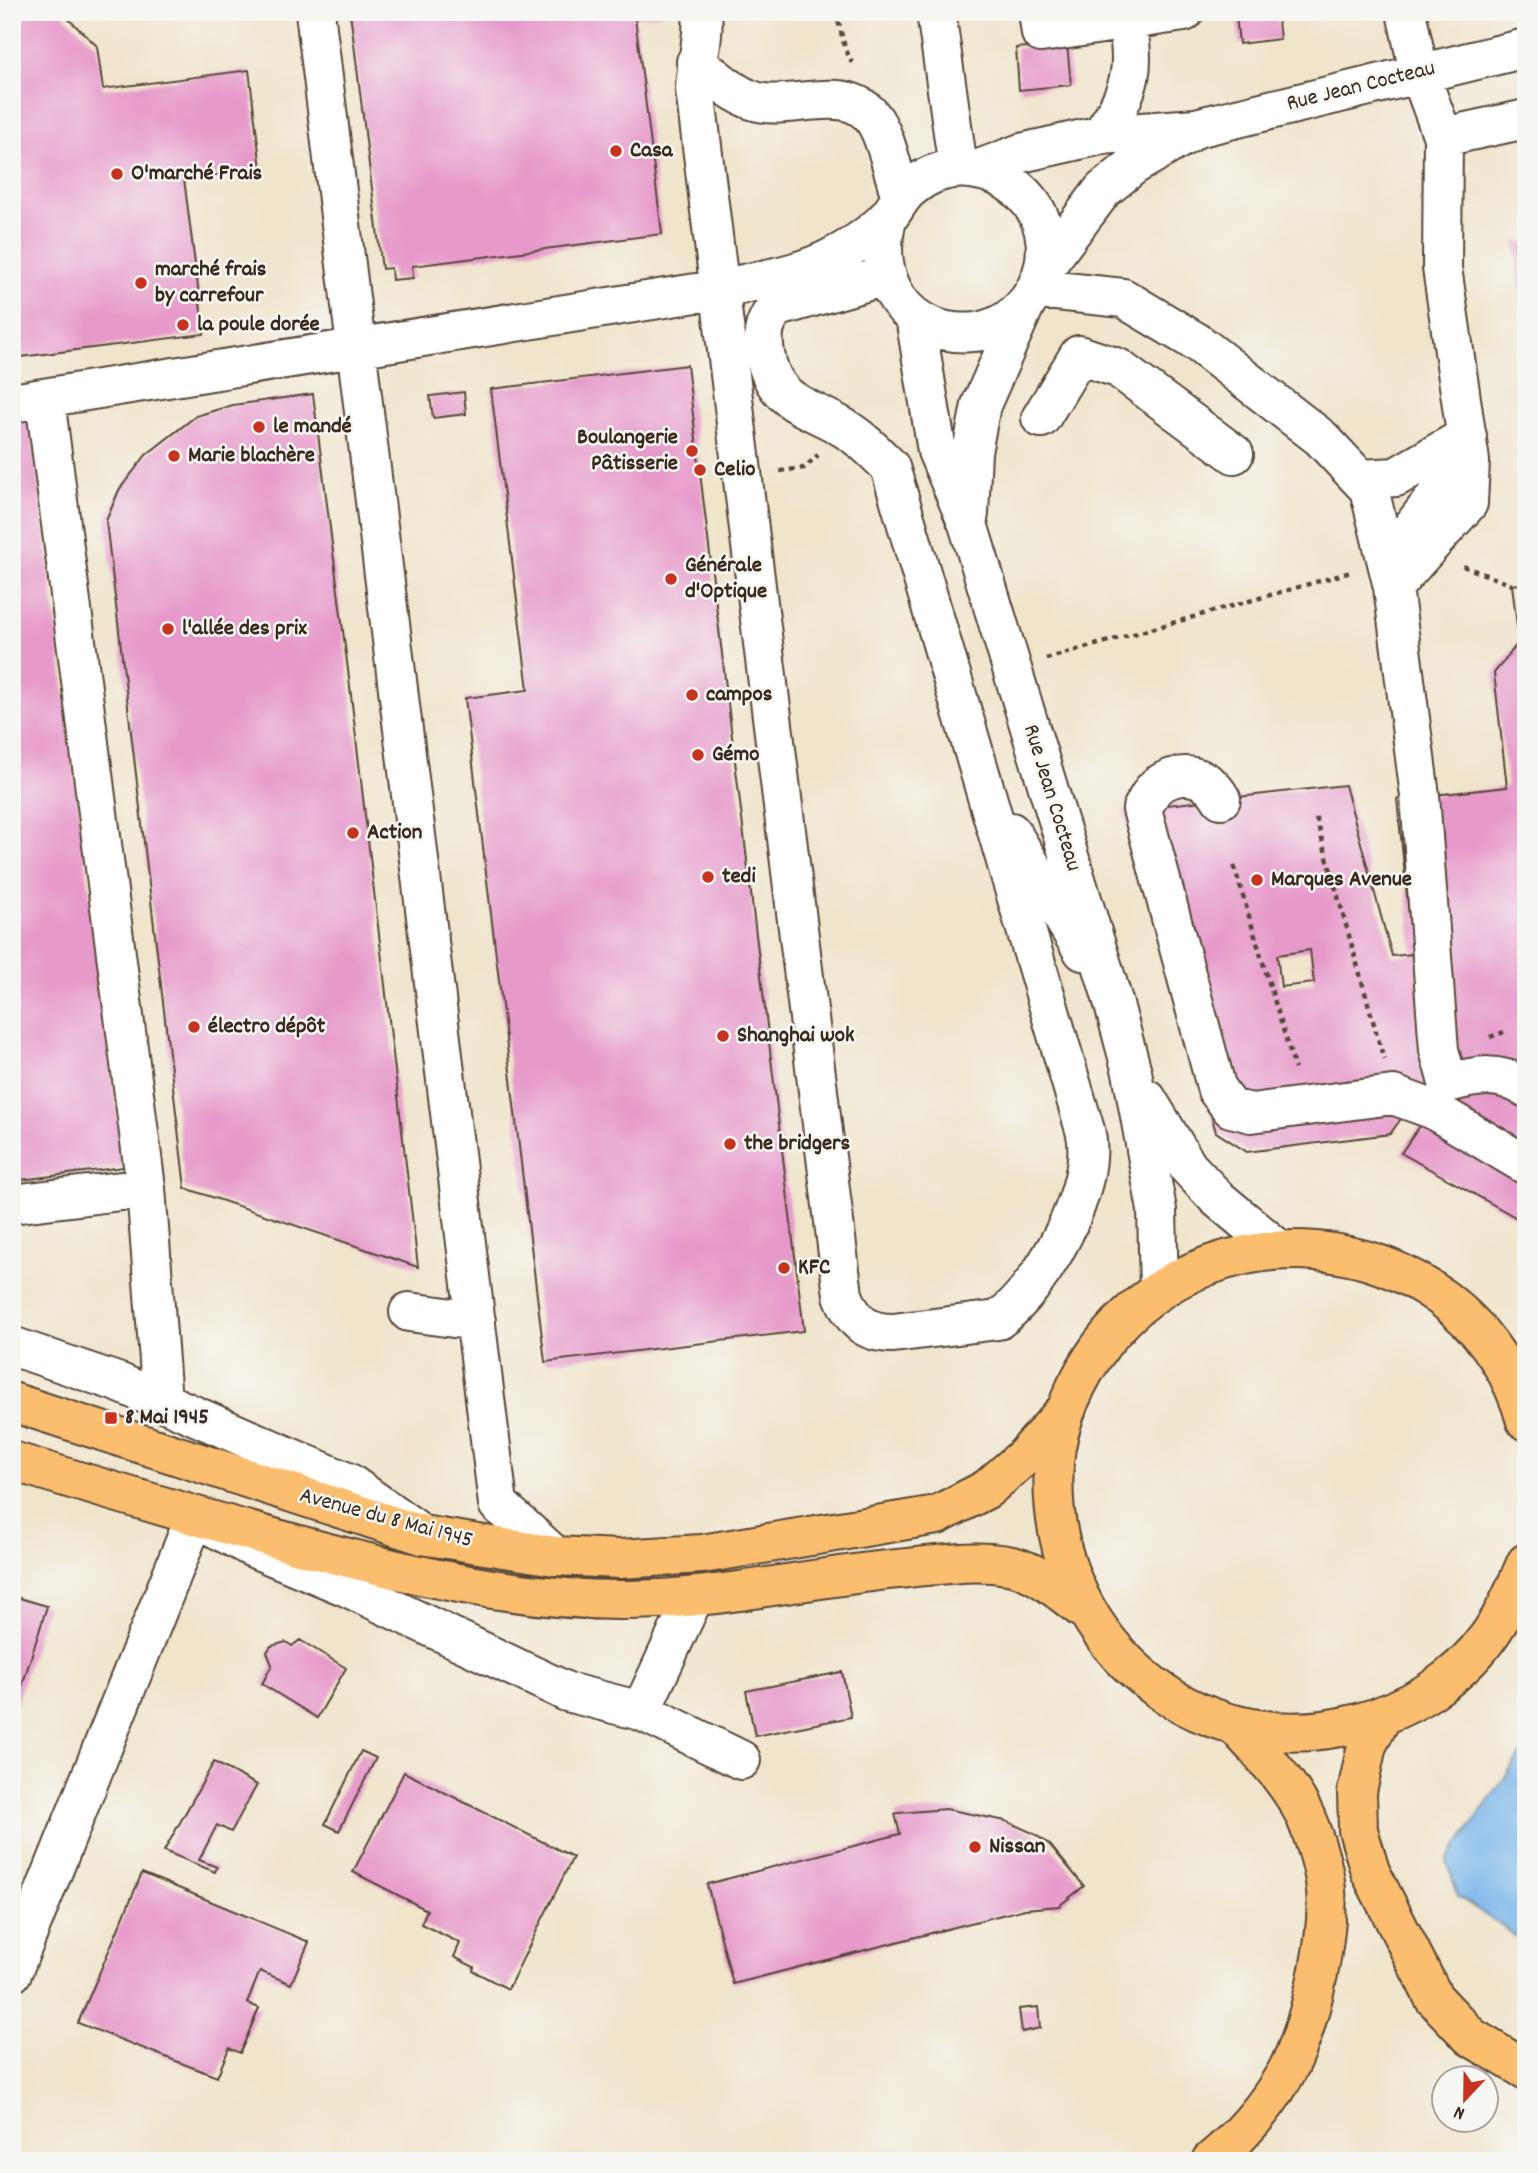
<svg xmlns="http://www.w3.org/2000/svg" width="1538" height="2173" font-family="Dekko,sans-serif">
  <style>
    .water { fill: #76b4e9; stroke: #586f84; stroke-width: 2 }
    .building { fill: #e79aca; fill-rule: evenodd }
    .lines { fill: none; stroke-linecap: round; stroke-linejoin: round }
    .minor-casing { stroke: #564638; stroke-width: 42 }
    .major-casing { stroke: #564638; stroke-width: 42 }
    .highway-casing { stroke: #564638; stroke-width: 42 }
    .path { stroke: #564638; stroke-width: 4.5; stroke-dasharray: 5 5; stroke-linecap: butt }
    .minor { stroke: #fff; stroke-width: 38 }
    .major { stroke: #fbbd6e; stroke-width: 38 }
    .highway { stroke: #fbbd6e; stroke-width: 38 }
    .poi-dot { fill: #c8321e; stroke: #f6f6f2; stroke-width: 2.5 }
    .labels { text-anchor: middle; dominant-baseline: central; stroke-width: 5; stroke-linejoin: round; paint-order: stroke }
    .street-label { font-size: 23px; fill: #3b2a1e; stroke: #f6f6f2 }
    .poi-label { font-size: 23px; font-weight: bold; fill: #3b2a1e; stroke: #f6f6f2; text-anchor: start }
  </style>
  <rect width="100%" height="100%" fill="#f6f6f2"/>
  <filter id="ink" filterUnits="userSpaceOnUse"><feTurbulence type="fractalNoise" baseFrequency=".0143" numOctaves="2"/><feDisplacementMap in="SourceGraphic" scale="14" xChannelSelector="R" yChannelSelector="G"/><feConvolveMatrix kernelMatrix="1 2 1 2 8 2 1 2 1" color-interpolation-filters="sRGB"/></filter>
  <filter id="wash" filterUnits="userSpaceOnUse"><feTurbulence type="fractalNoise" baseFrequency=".00686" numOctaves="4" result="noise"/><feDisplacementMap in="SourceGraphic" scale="28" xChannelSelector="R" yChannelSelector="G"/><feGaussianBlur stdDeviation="1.57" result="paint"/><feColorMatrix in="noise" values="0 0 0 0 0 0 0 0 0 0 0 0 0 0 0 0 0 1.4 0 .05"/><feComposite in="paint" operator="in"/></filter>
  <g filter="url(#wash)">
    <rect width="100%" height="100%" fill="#f0e4cb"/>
    <path class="water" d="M1526,1747V1943L1458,1896L1447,1861Z"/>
    <g id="blocks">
      <path class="building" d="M12,12H61L97,46L103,89L249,70L261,169L184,179L204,334L12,358Z
        M350,12H660L661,15L635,17L662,234L412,266L413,278L392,280L391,268L382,269Z
        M1277,12L1280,39L1239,44L1236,15Z
        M1067,44L1071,85L1019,90L1016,48Z
        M1526,241V324H1524L1515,242Z
        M687,365L804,1331L545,1362L465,698L528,690L491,389Z
        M464,392L466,414L433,418L430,396Z
        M313,394L349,678L418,1267L185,1188L106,521L119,490L146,455L196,416L233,405Z
        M31,420L124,1167L12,1181V422Z
        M1526,583V1223L1401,1153L1420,1126L1403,1116L1390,1134L1247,1152L1216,1132L1123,810L1345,785L1392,956L1413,954L1397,799L1507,787L1494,673L1519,642L1512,585ZM1310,950L1314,983L1281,987L1277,955Z
        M12,1596L47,1606L13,1715H12Z
        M300,1640L346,1668L317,1718L262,1684L272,1665L267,1652L271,1646L286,1642L292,1646Z
        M842,1672L851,1717L755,1736L746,1691Z
        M361,1751L376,1758L339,1831L325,1824Z
        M214,1762L257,1785L231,1832L217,1825L199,1860L217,1867L215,1872L164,1851Z
        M404,1772L573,1857L508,1989L473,1971L474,1967L454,1957L460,1943L421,1924L427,1910L353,1872Z
        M946,1809L1006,1821L1033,1833L1050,1845L1084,1886L1059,1906L1025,1909L733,1984L707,1884L900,1834L895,1814L898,1813Z
        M142,1873L309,1942L291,1984L260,1971L247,2003L259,2008L240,2053L229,2048L217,2077L78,2023Z
        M1038,2007L1040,2028L1022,2032L1019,2009Z"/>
    </g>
  </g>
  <g filter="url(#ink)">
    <use href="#blocks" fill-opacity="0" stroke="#564638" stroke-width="2"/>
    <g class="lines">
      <g class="minor-casing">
        <path id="minor" d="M315,12L498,1504L555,1556
          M702,12C705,37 696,63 695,89L843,1295C853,1321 865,1333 893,1333L998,1320C1042,1289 1100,1184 1085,1130L890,467C874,451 859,436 839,425C803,405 773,401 765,354C762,334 763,325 775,308L885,276
          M936,12L958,168
          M1038,12L1041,33L1184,12
          M1406,12L1419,72L1443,137L1442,268L1470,461L1468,503L1393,587L1420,796L1439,1050L1448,1083C1478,1075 1499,1071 1526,1088
          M696,62C716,77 738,100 764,103C799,108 851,83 875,121C888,142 893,174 901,197
          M1101,135C1132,91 1138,64 1124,12
          M1443,137L1526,119
          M979,169L1021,153L1101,135L1196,128L1526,48
          M1045,267L1103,190L1134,165L1189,133
          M1037,289L1123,298L1198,343L1321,438L1369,489L1393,587
          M915,317L937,451L968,524L1113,1001L1132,1072L1157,1210L1159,1289
          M45,399L146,1188L162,1401
          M12,403L721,289C758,280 800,275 833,257C851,248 876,231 889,216C897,206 901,195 912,187C948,157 1001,165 1030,202C1067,249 1035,325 975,332C906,339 869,278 888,217
          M1041,418L1079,355L1118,368L1234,454
          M1360,479L1396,477L1467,436
          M969,514L972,452L981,405L1024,307
          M1398,546L1447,482L1470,461
          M1221,799C1208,775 1182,769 1158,785C1151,790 1146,802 1142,809L1217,1090L1231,1108L1251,1113L1393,1095L1432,1109L1526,1165
          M1011,832L1083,951
          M1147,1099L1188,1167L1217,1198L1277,1248
          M12,1204L146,1188
          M409,1312L476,1321
          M12,1346L120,1383L349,1483L413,1528
          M641,1711L694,1597
          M12,1973L195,1517L251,1547L347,1587L567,1692L641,1711L741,1760"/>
      </g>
      <g class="major-casing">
        <path id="major" d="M12,1402L422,1535L555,1556L619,1559L702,1554L937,1515L987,1489L1025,1456L1062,1414
          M1526,1421C1473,1231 1220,1191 1102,1344C1077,1378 1057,1421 1054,1464C1043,1633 1190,1768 1358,1723C1408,1710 1457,1680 1488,1637C1505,1614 1515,1589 1526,1563
          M12,1461C111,1491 210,1521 310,1548C412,1575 516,1600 621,1600C717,1601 812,1576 908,1568C939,1565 975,1559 1007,1565C1036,1569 1060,1592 1083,1609"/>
      </g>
      <g class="highway-casing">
        <path id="highway" d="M1382,1717L1367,1745L1357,1792L1358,1830L1370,1871L1434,1998L1471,2037L1526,2070
          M1211,2161C1240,2137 1265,2109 1284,2076C1308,2036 1330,1937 1326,1890C1324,1866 1315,1840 1306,1818C1290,1782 1261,1754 1235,1725"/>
      </g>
      <path class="path" d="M836,12L845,48L852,63
        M780,471L804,468L818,455
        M1463,566L1512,585
        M1046,659L1351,572
        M1316,818L1384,1060
        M1234,866L1295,1069
        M1490,1037L1504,1032"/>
      <use href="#minor" class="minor"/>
      <use href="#major" class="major"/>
      <use href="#highway" class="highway"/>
    </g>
  </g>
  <g class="poi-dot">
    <circle cx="616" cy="151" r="7"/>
    <circle cx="117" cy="174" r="7"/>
    <circle cx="141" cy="283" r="7"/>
    <circle cx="183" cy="325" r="7"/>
    <circle cx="259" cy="427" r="7"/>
    <circle cx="692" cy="451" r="7"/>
    <circle cx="174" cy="456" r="7"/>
    <circle cx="700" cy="470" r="7"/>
    <circle cx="671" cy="579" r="7"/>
    <circle cx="168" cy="629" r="7"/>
    <circle cx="692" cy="695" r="7"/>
    <circle cx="698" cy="755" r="7"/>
    <circle cx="353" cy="833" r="7"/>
    <circle cx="708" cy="877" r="7"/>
    <circle cx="1257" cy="880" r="7"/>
    <circle cx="194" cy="1027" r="7"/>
    <circle cx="723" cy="1036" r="7"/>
    <circle cx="730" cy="1144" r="7"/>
    <circle cx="784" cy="1268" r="7"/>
    <rect x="104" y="1411" width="14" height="14" rx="3.5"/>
    <circle cx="975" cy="1847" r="7"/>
  </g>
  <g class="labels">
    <g class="street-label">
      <text transform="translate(1361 87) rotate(-14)">Rue Jean Cocteau</text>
      <text transform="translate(1051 798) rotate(73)">Rue Jean Cocteau</text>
      <text transform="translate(386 1519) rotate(15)">Avenue du 8 Mai 1945</text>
    </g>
    <g class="poi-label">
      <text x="630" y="151">Casa</text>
      <text x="131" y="174">O'marché Frais</text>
      <text x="155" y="270">marché frais<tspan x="155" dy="26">by carrefour</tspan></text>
      <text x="197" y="325">la poule dorée</text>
      <text x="273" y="427">le mandé</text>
      <text x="678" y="438" text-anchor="end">Boulangerie<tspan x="678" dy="26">Pâtisserie</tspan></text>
      <text x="188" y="456">Marie blachère</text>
      <text x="714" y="470">Celio</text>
      <text x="685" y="566">Générale<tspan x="685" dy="26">d'Optique</tspan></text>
      <text x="182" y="629">l'allée des prix</text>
      <text x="706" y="695">campos</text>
      <text x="712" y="755">Gémo</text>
      <text x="367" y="833">Action</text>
      <text x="722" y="877">tedi</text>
      <text x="1271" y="880">Marques Avenue</text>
      <text x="208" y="1027">électro dépôt</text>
      <text x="737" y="1036">Shanghai wok</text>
      <text x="744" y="1144">the bridgers</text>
      <text x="798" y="1268">KFC</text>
      <text x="125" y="1418">8 Mai 1945</text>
      <text x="989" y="1847">Nissan</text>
    </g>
  </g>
  <rect width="1538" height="2173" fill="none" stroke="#f6f6f2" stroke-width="42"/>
  <g transform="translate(1465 2099) rotate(202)"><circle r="33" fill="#f6f6f2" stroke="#aba49d" stroke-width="2"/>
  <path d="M0-5L12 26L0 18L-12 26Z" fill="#c8321e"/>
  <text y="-10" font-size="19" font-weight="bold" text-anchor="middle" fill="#3b2a1e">N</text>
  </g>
</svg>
